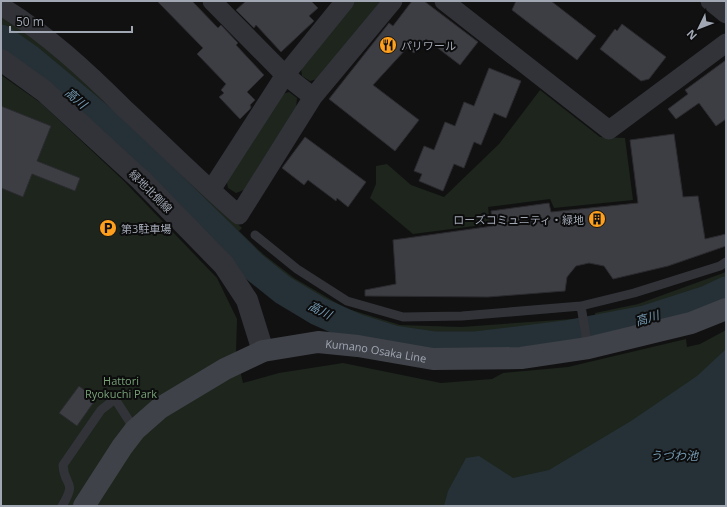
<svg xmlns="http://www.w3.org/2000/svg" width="727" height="507" font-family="'Open Sans','Noto Sans JP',sans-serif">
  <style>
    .green { fill: #1d251d }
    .water { fill: #263137 }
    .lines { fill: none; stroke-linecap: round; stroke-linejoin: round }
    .river { stroke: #263137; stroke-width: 29 }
    .building { fill: #3d3e43; stroke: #2b2b2f }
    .service { stroke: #323338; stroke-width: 9 }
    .minor { stroke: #323338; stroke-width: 19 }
    .tertiary { stroke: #323338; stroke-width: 22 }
    .secondary { stroke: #3f4248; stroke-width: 22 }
    .labels { text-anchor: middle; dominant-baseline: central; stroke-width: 4; stroke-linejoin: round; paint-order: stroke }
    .poi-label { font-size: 11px; fill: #a1a8b4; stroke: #0c0c0d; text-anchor: start }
    .street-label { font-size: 11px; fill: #a1a8b4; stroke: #0c0c0d }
    .park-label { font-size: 11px; fill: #77a176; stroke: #0c0c0d }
    .water-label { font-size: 12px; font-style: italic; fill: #759bb3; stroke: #0c0c0d }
  </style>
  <rect width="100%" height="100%" fill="#111112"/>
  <path class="green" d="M354,1H383L318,79L310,81L302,76L301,68Z
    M1,12L75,70L242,228L239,231L263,254L294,278L345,308L400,325L461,327L572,319L573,329L475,342H435L394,336L358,324L321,308L285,286L256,262L121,129L30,52L1,32Z
    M1,75L41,103L123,180L217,278L237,319L236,352L243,383L279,373L343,363L441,383L492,379L503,373L568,367L686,339L687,347L700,344L726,330V506H1Z
    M540,90L600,137L625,138L633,200L554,208L550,199L488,207L490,224L413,234L370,198L376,184V166L387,164L411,185L444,197L499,144Z
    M289,92L297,98L296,108L244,190L236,193L228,188L226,179L279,95Z
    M726,272V286L705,296L642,316L596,325L595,313L638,304Z"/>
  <path class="water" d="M726,349V506H444L448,491L466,458L479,456L513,478L549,470L631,421L697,376Z"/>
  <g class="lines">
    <path class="river" d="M1,39L28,58L118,133L253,266L283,290L318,311L356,328L394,340L435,346H476L566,335L645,320L707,300L726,291"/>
  </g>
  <path class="building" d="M157,1H192L218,28L221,25L238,43L236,45L264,75L247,92L255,100L250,105L251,107L250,109L240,119L219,97L224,93L221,90L226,84L197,54L203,48Z
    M246,1H311L318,8L309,16L314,21L281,52L256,25L254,28L236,10Z
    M412,1H424L478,42L460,65L426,39L414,53L407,48L373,85L419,120L395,151L329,99L389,23L393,26Z
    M516,1H551L596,36L577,60L512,10Z
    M622,24L666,57L649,79L641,81L600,49L615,29L617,31Z
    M726,60V119L716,126L699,103L676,119L668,109L688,94L685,90Z
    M489,68L521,81L506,118L494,113L481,145L474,142L464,168L454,164L443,191L419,181L422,174L414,171L424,146L434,150L445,122L455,126L464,102L474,106Z
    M1,106L51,126L37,161L80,178L75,191L32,174L23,197L1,188Z
    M674,134L683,197L698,196L705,239L726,234V246L668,266L613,279L604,266L589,263L576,266L567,277L565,291L488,297L365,296V290L396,284L393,240L493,226L491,211L549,203L551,212L638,203L630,140Z
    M305,137L366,182L348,207L337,198L336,201L308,180L304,185L282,168Z
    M79,386L96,399L77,426L59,413Z"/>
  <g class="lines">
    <path class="service" d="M255,235L297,269L347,301L403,317L462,316L581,306L634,293L720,266L726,262
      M581,306L588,348
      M62,506C78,480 64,487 63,465L101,410L115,399L135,430"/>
    <path class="minor" d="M212,1L285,75L313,97
      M444,1L609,130L726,43
      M710,1L726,14
      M1,6C47,34 87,71 125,109C163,144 200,181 239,215L313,97L393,1
      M211,190L285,75L345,1"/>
    <path class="tertiary" d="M1,60L44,91L141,180L224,265L247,300L263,351"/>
    <path class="secondary" id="s1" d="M84,506L122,447L135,430L160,408L225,369L263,351L318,342L358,346L433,359L521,358L588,348L691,323L726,309"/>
  </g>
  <defs>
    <g id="restaurant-disc" transform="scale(0.9)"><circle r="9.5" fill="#fea01d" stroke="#0c0c0d"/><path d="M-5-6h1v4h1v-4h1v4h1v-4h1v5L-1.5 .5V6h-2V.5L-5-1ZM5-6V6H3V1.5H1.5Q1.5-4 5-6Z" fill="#111"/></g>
    <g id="building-disc" transform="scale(0.9)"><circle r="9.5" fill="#fea01d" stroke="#0c0c0d"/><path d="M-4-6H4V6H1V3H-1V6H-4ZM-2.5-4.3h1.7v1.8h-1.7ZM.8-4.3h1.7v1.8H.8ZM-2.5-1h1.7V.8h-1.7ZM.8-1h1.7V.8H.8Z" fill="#111"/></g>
    <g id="parking-disc" transform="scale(0.9)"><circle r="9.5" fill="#fea01d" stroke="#0c0c0d"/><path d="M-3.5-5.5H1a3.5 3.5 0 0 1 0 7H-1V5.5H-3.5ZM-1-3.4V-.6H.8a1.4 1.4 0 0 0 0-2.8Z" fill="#111"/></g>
  </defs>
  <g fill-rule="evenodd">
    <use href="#restaurant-disc" x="388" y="45"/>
    <use href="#building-disc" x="597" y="219"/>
    <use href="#parking-disc" x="108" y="228"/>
  </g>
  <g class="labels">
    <g class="poi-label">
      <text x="401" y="45">パリワール</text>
      <text x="584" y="219" text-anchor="end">ローズコミュニティ・緑地</text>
      <text x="121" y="228">第3駐車場</text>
    </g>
    <g class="street-label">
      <text transform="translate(151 191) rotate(45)">緑地北側線</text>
      <text stroke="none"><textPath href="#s1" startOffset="357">Kumano Osaka Line</textPath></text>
    </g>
    <g class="park-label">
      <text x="121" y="380">Hattori<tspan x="121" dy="13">Ryokuchi Park</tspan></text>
    </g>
    <g class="water-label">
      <text transform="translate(76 98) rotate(40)">高川</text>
      <text transform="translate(320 310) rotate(27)">高川</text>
      <text transform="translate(647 318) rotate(-16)">高川</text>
      <text x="674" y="455">うづわ池</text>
    </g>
  </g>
  <rect width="727" height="507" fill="none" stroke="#a1a8b4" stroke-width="4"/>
  <g transform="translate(699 28) rotate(227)" stroke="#0c0c0d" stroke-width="3" paint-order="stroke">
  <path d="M0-3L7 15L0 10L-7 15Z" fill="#a1a8b4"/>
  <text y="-6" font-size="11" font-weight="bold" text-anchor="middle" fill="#a1a8b4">N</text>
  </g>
  <path d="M10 26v6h122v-6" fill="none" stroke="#a1a8b4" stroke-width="2"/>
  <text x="16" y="26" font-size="12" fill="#a1a8b4" stroke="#0c0c0d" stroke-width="3" paint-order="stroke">50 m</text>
</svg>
